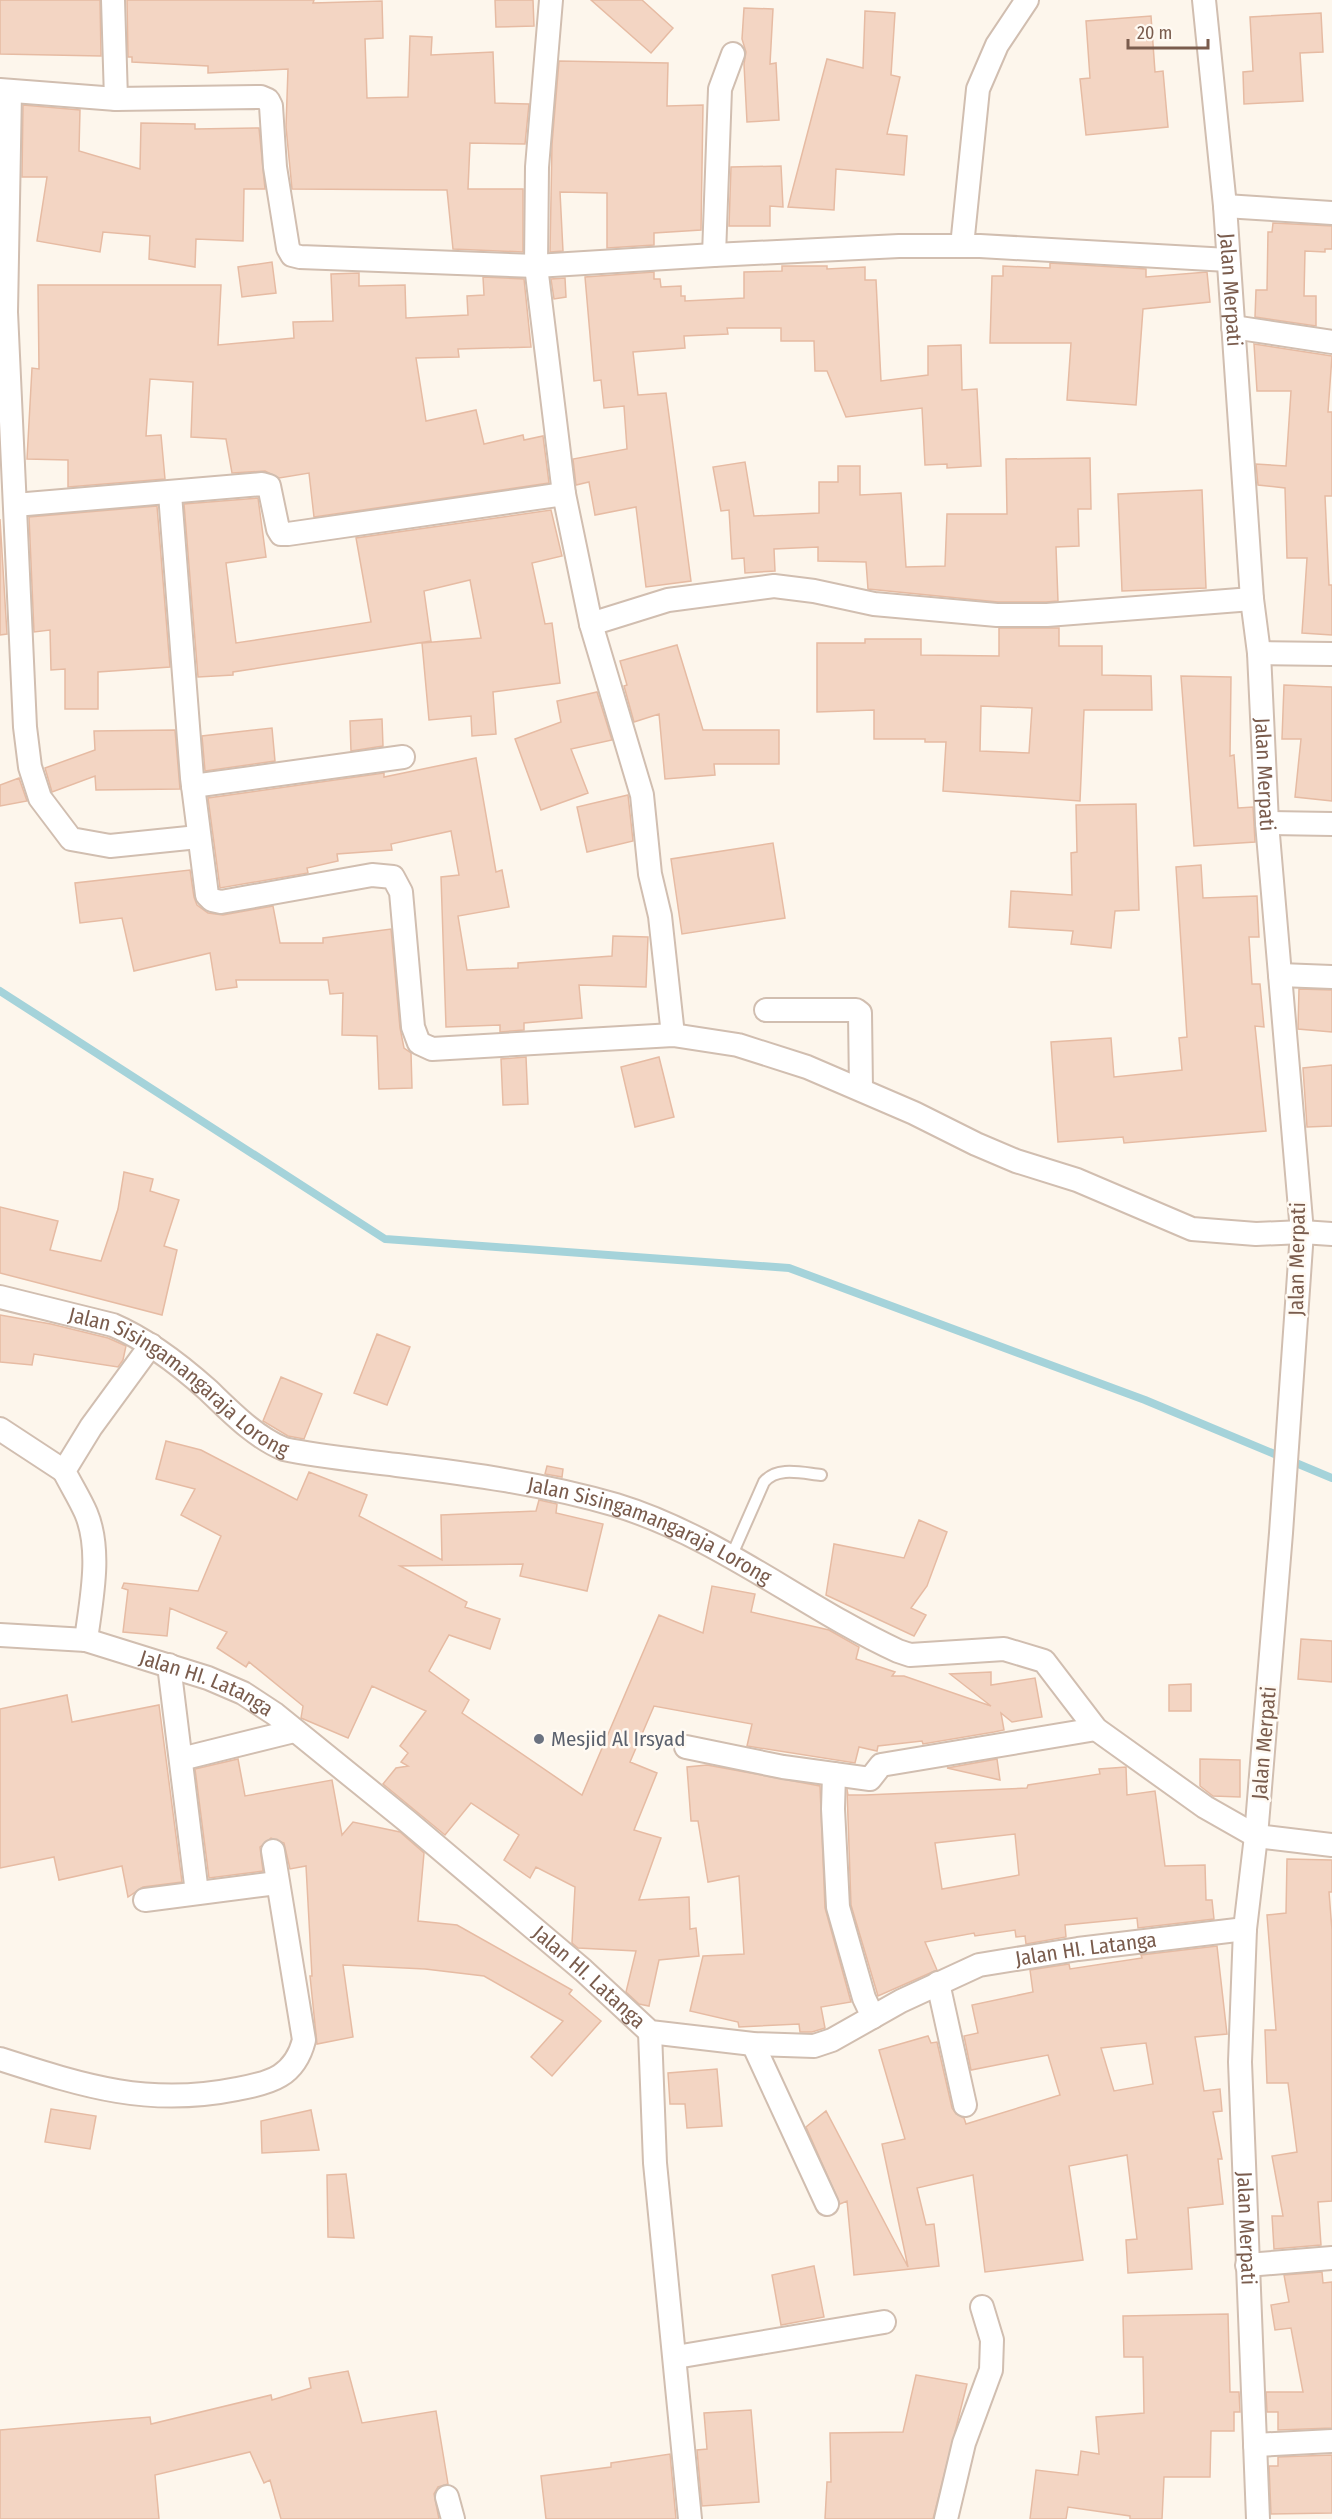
<svg xmlns="http://www.w3.org/2000/svg" width="1332" height="2519" font-family="'Fira Sans Condensed',sans-serif">
  <style>
    .lines { fill: none; stroke-linecap: round; stroke-linejoin: round }
    .stream { stroke: #a5d3da; stroke-width: 8 }
    .building { fill: #f3d5c3; stroke: #e6bba3; stroke-width: 1.5; fill-rule: evenodd }
    .service-casing { stroke: #d1beb0; stroke-width: 14 }
    .minor-casing { stroke: #d1beb0; stroke-width: 26 }
    .service { stroke: #fff; stroke-width: 10 }
    .minor { stroke: #fff; stroke-width: 22 }
    .worship-dot { fill: #6b7280; stroke: #fffaf3; stroke-width: 2 }
    .labels { text-anchor: middle; dominant-baseline: central; stroke-width: 5; stroke-linejoin: round; paint-order: stroke }
    .street-label { font-size: 21px; fill: #7a5c4d; stroke: #fffaf3 }
    .worship-label { font-size: 21px; fill: #5b616d; stroke: #fffaf3; text-anchor: start }
  </style>
  <rect width="100%" height="100%" fill="#fdf6ec"/>
  <g class="lines">
    <path class="stream" d="M0,991L385,1239L789,1268L1145,1400L1332,1478"/>
  </g>
  <path class="building" d="M0,0H100L101,56L0,54Z
    M127,0H314L313,3L382,1L383,38L365,39L367,98L408,97L410,36L432,37L431,55L493,52L495,103L529,104L525,144L470,143L468,189H523V252L453,249L447,190L292,189L286,127L288,69L208,73V66L132,62V57H128Z
    M495,0H533L534,26L496,27Z
    M591,0H642L673,28L651,53Z
    M744,8L773,9L770,64L776,63L779,120L747,122L744,64L746,52L742,39Z
    M865,11L895,13L891,75L900,77L887,134L907,136L904,175L836,169L834,210L788,207L827,59L863,68Z
    M1321,13L1323,52L1300,53L1303,101L1244,104L1243,72L1253,71L1250,17Z
    M1151,16L1155,72L1163,71L1168,127L1086,135L1080,79L1090,78L1086,21Z
    M559,61L668,63L667,106L703,105L701,230L654,233V245L607,248V193L560,192L563,251L550,252L552,144Z
    M23,105L80,110L79,151L140,169L141,123L195,124V129L259,128L265,189H244L243,241L196,239L195,267L149,259L150,236L103,232L100,252L37,241L47,177H22Z
    M781,166L783,207L770,206V226H729L731,167Z
    M1273,223L1332,226V249H1325V252L1305,251L1304,296H1316V326L1255,317L1256,290H1267L1268,232H1272Z
    M272,262L276,293L242,297L238,267Z
    M1050,263L1146,269V277L1207,272L1210,302L1143,309L1136,405L1067,400L1071,343H990L992,276H1003V266L1050,268Z
    M782,266H827V269L865,267V280H876L881,381L928,375V346L961,345L962,390L977,389L981,466L947,468V464L925,465L922,408L846,417L827,371H815L814,341H781V328H727L728,334L684,336L685,348L633,352L638,395L666,393L691,581L646,587L636,507L595,515L589,482L576,485L573,459L627,449L624,406L604,408L601,380L594,381L585,277L654,272V279H660L661,287L681,286V296H685V301L744,298V272L782,271Z
    M359,273V286L405,285L406,318L468,315L467,296L484,295L483,277L524,279L531,347L458,349L459,357L416,358L426,421L476,410L484,444L523,435L524,440L543,436L549,483L314,517L309,473L279,478L265,471L232,473L226,439L191,437L193,382L150,379L146,436L161,435L165,479L68,487V460L27,459L32,368L39,369L38,285H221L218,345L294,338L293,322L333,321L331,274Z
    M565,278L566,297L554,299L551,279Z
    M1254,344L1332,356L1328,412H1332V496H1325L1329,585H1332V635L1302,633L1307,558H1287L1285,488L1258,485L1256,464L1286,466L1291,391H1257Z
    M1090,458L1091,509H1078L1079,546L1056,547L1058,601L1046,602H998L868,589L866,562L818,561V547L774,549L775,571L745,573L744,558L732,559L729,510L721,511L713,467L745,462L754,516L819,513V482H838V466H860V495L901,493L906,567L945,566L947,514H1007L1006,459Z
    M1202,490L1206,588L1122,591L1118,494Z
    M258,498L266,557L226,563L236,643L371,622L356,538L551,510L562,556L532,563L545,624L552,623L560,683L493,692L496,734L472,736L471,716L429,720L422,643L481,638L470,580L424,591L431,641L233,672V675L198,677L184,504Z
    M157,506L170,667L98,672V709H65V669L51,670L50,630L34,632L29,517Z
    M0,519L7,634L0,635Z
    M999,628H1059V646H1102V675L1151,676L1152,710H1084L1080,801L943,791L946,742H925V739H874V710L817,712V643H865V639H921V655L999,656ZM981,706L1032,708L1029,753L980,751Z
    M677,645L703,730H779V764H714L715,775L665,779L659,714L634,722L624,686L627,685L620,661Z
    M1181,676L1231,677L1230,756L1234,755L1238,808L1253,807L1255,842L1194,846Z
    M1284,685L1332,687V801L1295,797L1301,739H1282Z
    M597,692L612,740L571,749L588,793L541,810L515,739L561,722L557,701Z
    M382,719L383,746L351,751L350,721Z
    M272,728L275,761L205,771L202,736Z
    M175,730L180,789L96,790L95,776L52,792L45,768L95,750L94,731Z
    M476,758L496,872L502,870L509,907L458,916L467,970L518,968V963L612,956L613,936L648,937L646,987L579,985L582,1018L524,1023V1030L500,1032V1025L446,1027L441,877L459,875L451,831L391,844L392,850L337,854L338,861L307,868L308,873L220,888L208,798L384,773V777Z
    M19,778L27,801L0,806V785Z
    M628,795L633,841L587,852L577,807Z
    M1136,804L1139,910L1115,911L1111,948L1071,944L1073,931L1009,927L1011,891L1072,895L1071,853L1077,852L1076,805Z
    M773,843L785,918L682,934L671,859Z
    M1201,865L1203,898L1257,896L1259,937H1249L1252,984H1260L1264,1027L1255,1026L1266,1131L1124,1143L1123,1137L1058,1142L1051,1042L1111,1038L1114,1077L1182,1070L1179,1038L1187,1037L1176,867Z
    M190,870L194,897L197,905L208,913L223,915L273,906L280,943H323V938L391,929L400,1028L404,1048L411,1053L412,1088L379,1089L377,1036L342,1035L343,993L330,994L328,980H236L237,987L216,990L210,953L134,971L122,918L80,923L75,883Z
    M1299,989L1332,990V1032L1298,1029Z
    M526,1057L528,1104L503,1105L501,1059Z
    M659,1057L674,1117L635,1127L621,1067Z
    M1332,1065V1126L1307,1127L1303,1068Z
    M124,1172L153,1179L150,1191L179,1200L164,1246L177,1250L162,1315L0,1273V1207L58,1221L50,1250L101,1261L118,1209Z
    M0,1315L51,1324L108,1338L126,1346L123,1360L118,1367L34,1354L32,1365L0,1362Z
    M377,1334L410,1347L387,1405L354,1393Z
    M281,1377L322,1394L304,1439L288,1436L263,1421Z
    M166,1441L201,1450L297,1500L309,1472L367,1495L359,1516L442,1560L441,1515L536,1511L539,1500L557,1504L556,1513L603,1524L587,1591L520,1576L523,1564L400,1566L467,1602L465,1607L500,1619L490,1649L449,1635L429,1671L469,1700L462,1713L582,1795L659,1615L703,1633L712,1586L755,1594L751,1612L829,1630L859,1647L856,1659L895,1672L892,1676H904L991,1706L950,1674L991,1672V1685L1035,1678L1042,1717L1012,1722L1001,1713L1004,1730L994,1732L923,1744L922,1741L878,1746L877,1751L859,1747L855,1763L747,1746L752,1724L654,1706L630,1762L657,1773L634,1830L661,1838L639,1900L689,1897L690,1929L696,1928L699,1956L659,1960L649,2006L639,2004L626,1992L636,1951L578,1948L572,1943L575,1887L536,1867L530,1878L504,1860L519,1835L471,1803L445,1835L383,1784L396,1768L408,1766L401,1762L408,1753L400,1746L426,1711L372,1686L348,1738L301,1718L303,1706L249,1662L246,1667L217,1648L227,1632L170,1608L167,1636L123,1632L128,1590L122,1588L124,1583L198,1591L221,1536L181,1515L195,1489L156,1479Z
    M547,1466L563,1469L562,1477L545,1474Z
    M919,1520L947,1532L927,1586L911,1608L926,1615L914,1636L826,1595L834,1544L904,1558Z
    M1301,1639L1332,1641V1682L1298,1679Z
    M1191,1684V1711H1169V1685Z
    M67,1695L72,1722L159,1705L182,1882L143,1887L128,1897L122,1866L59,1880L54,1857L0,1868V1709Z
    M238,1759L245,1796L332,1780L342,1835L353,1822L400,1832L424,1853L418,1921L457,1925L572,1990L569,1994L601,2021L552,2076L531,2057L563,2021L484,1976L425,1969L343,1965L353,2037L317,2044L310,1976H312L306,1866L290,1869L284,1843L271,1838L260,1847L263,1871L209,1878L195,1769Z
    M997,1759L1000,1780L947,1768Z
    M1200,1759L1240,1760V1797L1213,1796L1200,1786Z
    M707,1765L820,1786L825,1908L851,2002L821,2007L825,2028L812,2032H800L799,2024L739,2027L738,2022L690,2011L703,1956L744,1954L739,1876L708,1882L698,1821H691L687,1767Z
    M1126,1767L1127,1795L1155,1791L1165,1866L1205,1865L1206,1900H1212L1214,1919L1138,1928L1137,1918L1065,1925L1066,1937L1026,1944L1025,1936L1016,1937L1015,1930L975,1936L974,1933L925,1942L937,1970L878,1996L851,1905L847,1789L848,1795H865L1027,1788L1028,1785L1100,1774L1099,1769ZM1015,1834L1019,1875L942,1889L935,1843Z
    M1287,1859L1332,1860V1892H1329L1332,1930V2201L1318,2202L1321,2245L1274,2249L1272,2216H1283L1272,2156L1297,2152L1288,2083H1267L1265,2030H1276L1267,1915L1286,1913Z
    M1217,1946L1227,2034L1195,2037L1204,2091L1220,2089L1222,2111L1213,2112L1222,2159H1218L1223,2204L1188,2208L1192,2269L1128,2273L1126,2240L1137,2239L1127,2155L1069,2166L1083,2260L985,2272L973,2175L917,2188L926,2225L934,2224L939,2266L854,2275L847,2201L840,2204L806,2127L826,2111L908,2267L882,2144L905,2139L879,2050L928,2036L931,2043L937,2042L952,2108L956,2114L964,2118L966,2124L1060,2095L1048,2055L971,2070L964,2036L978,2033L972,2005L1033,1992L1030,1970L1069,1964L1070,1969L1142,1958L1141,1955ZM1146,2043L1153,2084L1114,2091L1101,2048Z
    M717,2069L722,2126L687,2128L685,2104H670L668,2073Z
    M51,2109L96,2116L90,2149L45,2142Z
    M311,2110L319,2150L262,2153L261,2121Z
    M346,2174L354,2238L328,2237L327,2175Z
    M814,2266L824,2317L781,2325L772,2275Z
    M1322,2272L1323,2283L1332,2282V2428L1278,2430V2412H1267L1266,2392H1303L1291,2328L1275,2330L1271,2305L1289,2302L1284,2275Z
    M1228,2314L1230,2392H1239L1240,2412H1234V2431H1211L1210,2477H1164L1162,2519H1130V2516L1068,2507L1066,2519H1030L1036,2470L1078,2475L1081,2451L1099,2454L1096,2417L1144,2413L1143,2357H1124L1123,2316Z
    M348,2371L362,2423L436,2411L448,2484L438,2487L434,2494L439,2519H281L270,2480L264,2483L250,2452L155,2475L159,2519H0V2430L150,2417L151,2424L271,2395L272,2400L311,2388L309,2378Z
    M916,2375L967,2384L933,2519H825L827,2482H831L830,2433L903,2432Z
    M751,2410L759,2502L702,2506L697,2450L707,2449L704,2413Z
    M670,2454L676,2519H546L541,2476L611,2467V2463Z
    M1332,2455V2513L1271,2514L1269,2466H1278V2457Z"/>
  <g class="lines">
    <g class="service-casing">
      <path id="service" d="M731,1557L764,1482C777,1466 802,1473 821,1475"/>
    </g>
    <g class="minor-casing">
      <g id="minor">
        <path d="M113,0L116,99"/>
        <path d="M551,0L537,167L536,266L564,494L591,624L668,600L774,586L814,591L874,604L997,615H1047L1252,599"/>
        <path id="s1" d="M1204,0L1225,206L1252,599L1259,653L1267,823L1302,1232L1281,1533L1256,1836L1245,1929L1240,2062L1258,2519"/>
        <path d="M0,90L116,99L261,97L268,100L271,106L275,167L288,248L292,255L300,257L536,266L714,255L899,246H980L1228,260"/>
        <path d="M10,91L6,312L25,727L30,767L40,798L71,839L110,846L198,837"/>
        <path d="M1225,206L1332,213"/>
        <path d="M962,246L978,89L997,45L1027,0"/>
        <path d="M714,255L720,89L733,54"/>
        <path d="M1233,327L1332,342"/>
        <path d="M170,494L192,778L207,895L212,900L221,902L372,875L393,877L401,892L413,1027L419,1043L432,1049L673,1035L738,1045L807,1067L914,1113L976,1144L1016,1161L1077,1180L1192,1229L1256,1234L1302,1232L1332,1234"/>
        <path d="M15,505L262,484L269,486L278,529L281,534H288L564,494"/>
        <path d="M591,624L642,795L650,874L660,916L673,1035"/>
        <path d="M1259,653L1332,654"/>
        <path d="M193,786L403,757"/>
        <path d="M1267,823L1332,824"/>
        <path d="M1280,975L1332,977"/>
        <path d="M766,1010H856L860,1013L861,1089"/>
        <path id="s2" d="M0,1297L113,1325C148,1340 180,1365 208,1390C231,1412 255,1437 284,1449C321,1457 359,1460 397,1465C471,1474 544,1484 616,1505C718,1536 803,1607 898,1651L910,1655L1004,1649L1044,1661L1096,1729L1205,1807L1256,1836L1332,1845"/>
        <path d="M0,1429L64,1471"/>
        <path id="s3" d="M0,1635L86,1640L208,1678L243,1693L275,1714L407,1821L583,1970L650,2032L753,2044L814,2046L832,2040L901,2001L979,1965L1078,1949L1245,1929"/>
        <path d="M86,1640C91,1601 102,1551 86,1513C80,1499 71,1485 64,1471L91,1427L151,1345"/>
        <path d="M169,1665L197,1893"/>
        <path d="M686,1747L783,1767L870,1779L881,1765L1096,1729"/>
        <path d="M181,1759L294,1731"/>
        <path d="M834,1774L833,1809L838,1907L864,1998L873,2017"/>
        <path d="M145,1900L277,1883"/>
        <path d="M938,1983L965,2105"/>
        <path d="M650,2032L655,2163L690,2519"/>
        <path d="M753,2044L827,2204"/>
        <path d="M0,2059C84,2086 148,2107 237,2089C271,2083 295,2076 304,2040L273,1851"/>
        <path d="M1247,2265L1332,2258"/>
        <path d="M676,2357L884,2322"/>
        <path d="M1255,2445L1332,2441"/>
        <path d="M447,2497L453,2519"/>
        <path d="M946,2519L964,2443L991,2370L992,2340L982,2307"/>
      </g>
    </g>
    <use href="#service" class="service"/>
    <use href="#minor" class="minor"/>
  </g>
  <circle class="worship-dot" cx="539" cy="1739" r="6"/>
  <g class="labels">
    <g class="street-label">
      <text stroke="none"><textPath href="#s1" startOffset="291">Jalan Merpati</textPath></text>
      <text stroke="none"><textPath href="#s1" startOffset="777">Jalan Merpati</textPath></text>
      <text transform="translate(1297 1259) rotate(-89)">Jalan Merpati</text>
      <text stroke="none"><textPath href="#s2" startOffset="202">Jalan Sisingamangaraja Lorong</textPath></text>
      <text stroke="none"><textPath href="#s2" startOffset="706">Jalan Sisingamangaraja Lorong</textPath></text>
      <text stroke="none"><textPath href="#s3" startOffset="214">Jalan HI. Latanga</textPath></text>
      <text transform="translate(1264 1743) rotate(-85)">Jalan Merpati</text>
      <text stroke="none"><textPath href="#s3" startOffset="1239">Jalan HI. Latanga</textPath></text>
      <text stroke="none"><textPath href="#s3" startOffset="700">Jalan HI. Latanga</textPath></text>
      <text stroke="none"><textPath href="#s1" startOffset="2235">Jalan Merpati</textPath></text>
    </g>
    <g class="worship-label">
      <text x="551" y="1739">Mesjid Al Irsyad</text>
    </g>
  </g>
  <path d="M1128 39v9h80v-9" fill="none" stroke="#7a5c4d" stroke-width="3"/>
  <text x="1137" y="39" font-size="18" fill="#7a5c4d" stroke="#fffaf3" stroke-width="4.5" paint-order="stroke">20 m</text>
</svg>
